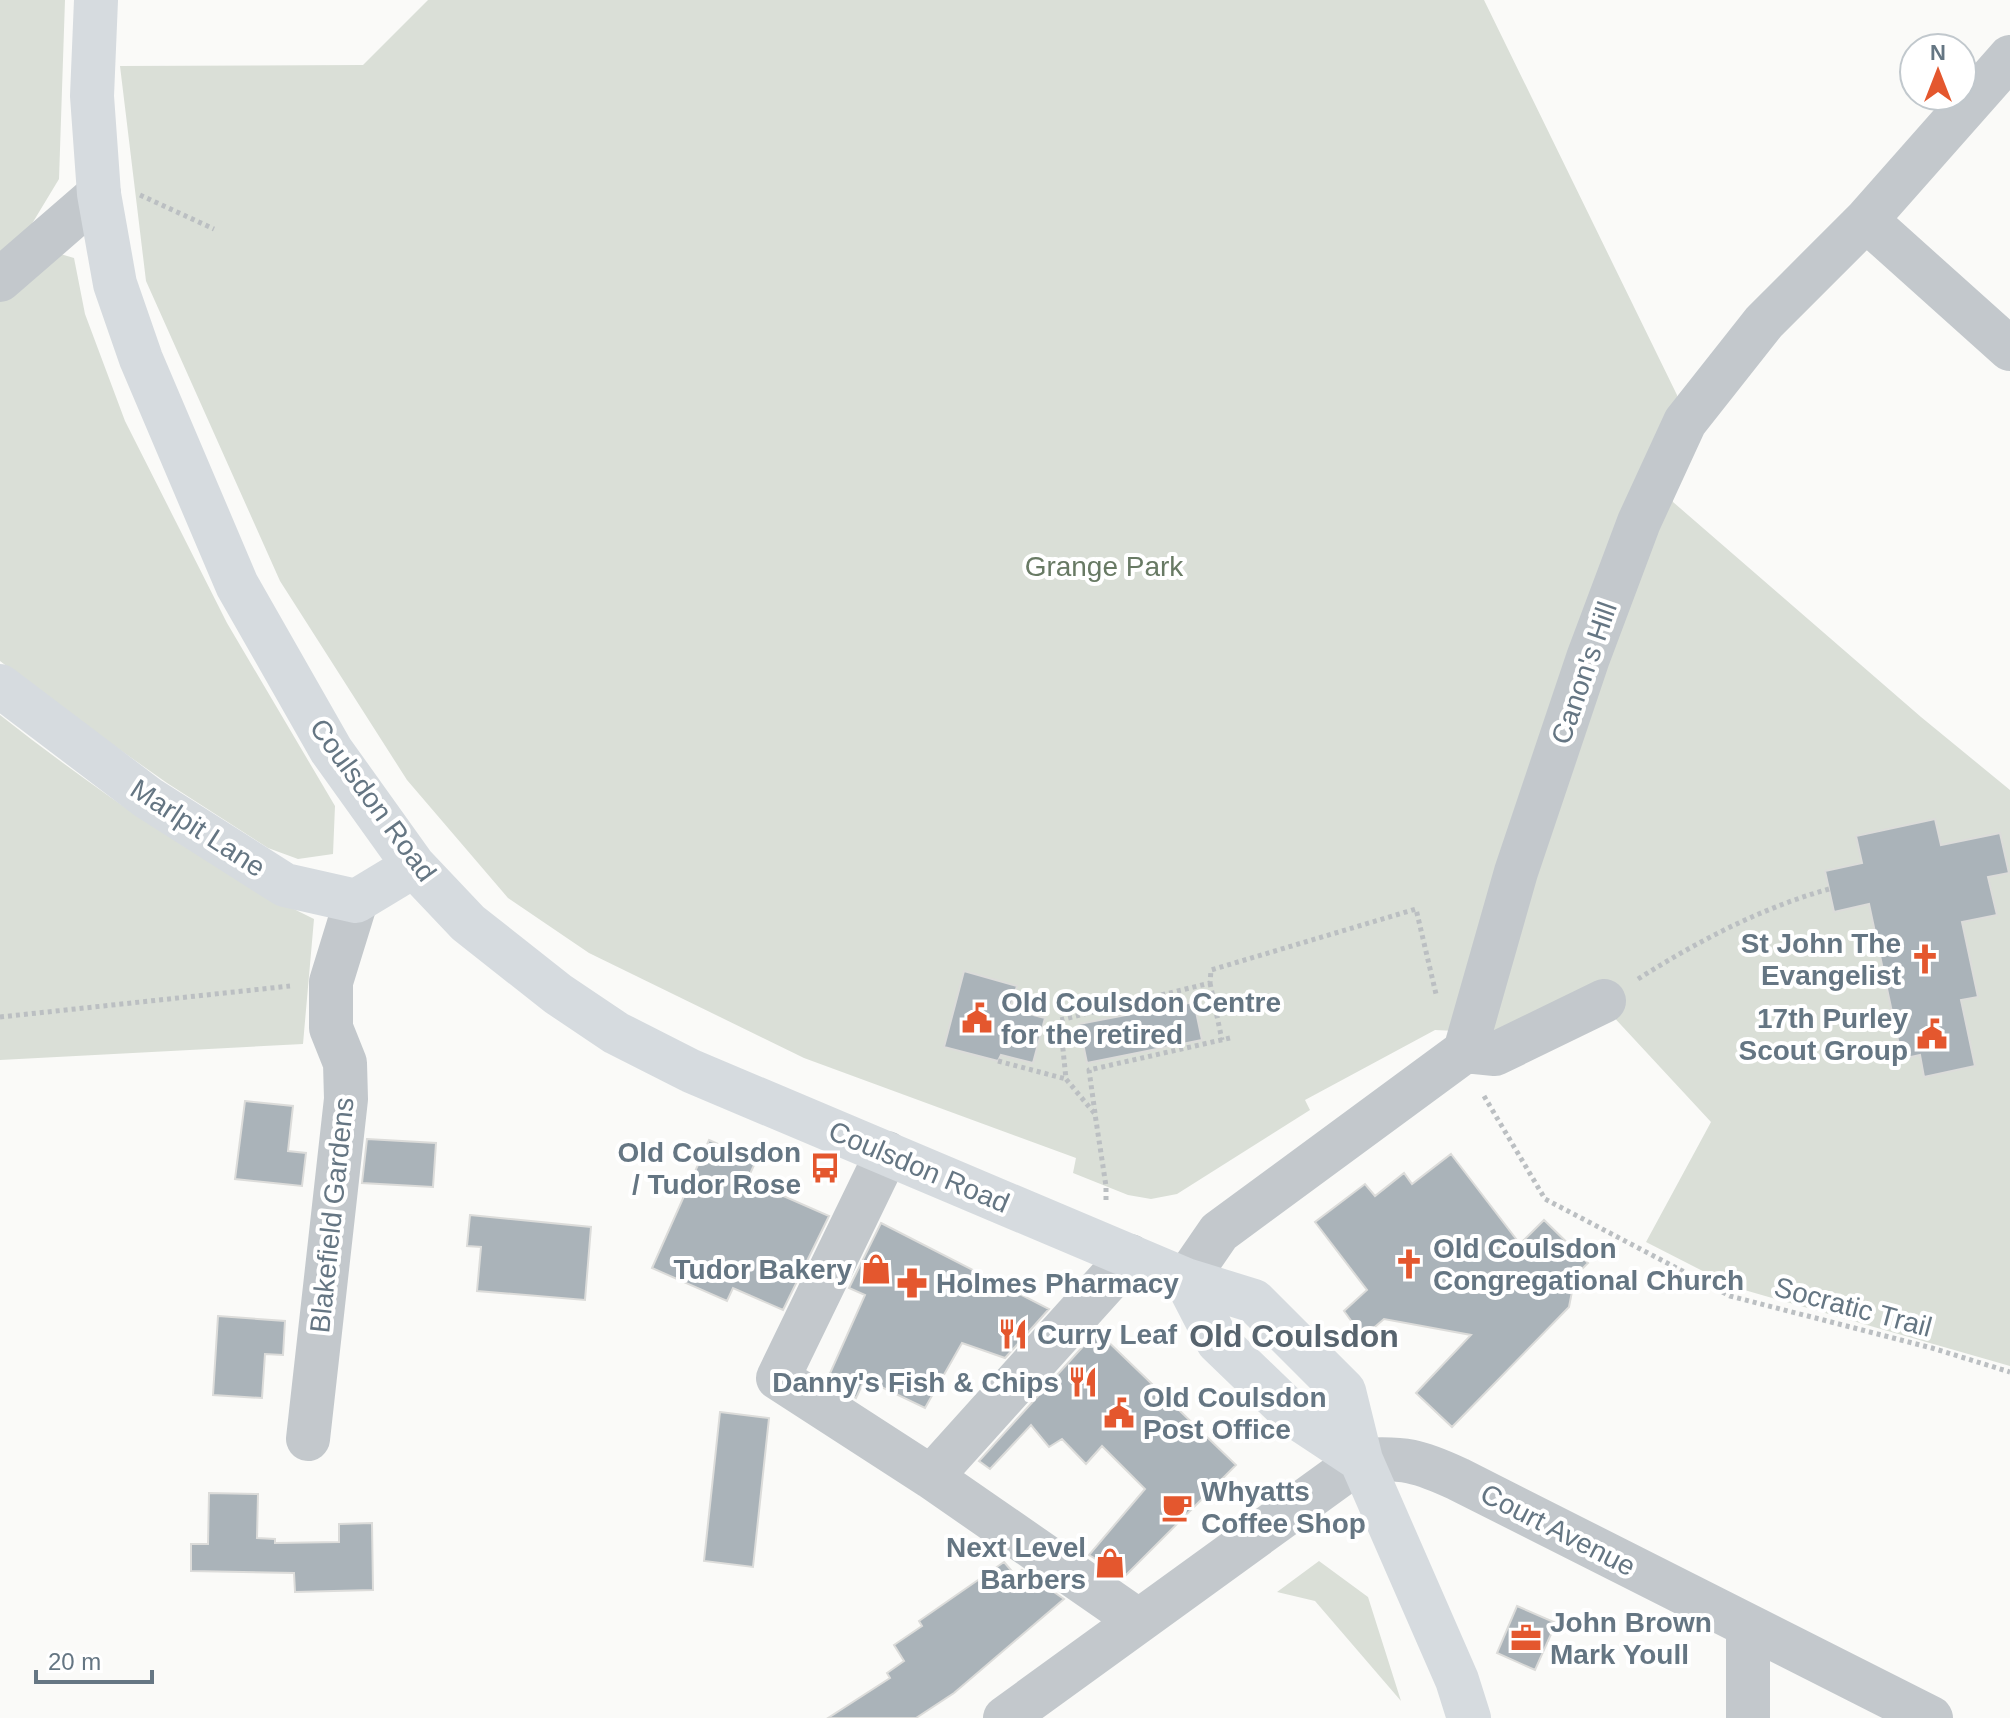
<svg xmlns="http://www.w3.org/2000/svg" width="2010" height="1718" font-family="Arial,sans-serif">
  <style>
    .green { fill: #dadfd7; fill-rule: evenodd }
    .building { fill: #aab3b9; stroke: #dcdcda; stroke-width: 2 }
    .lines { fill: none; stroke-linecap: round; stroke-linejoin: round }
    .path { stroke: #bbbfc2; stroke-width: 5; stroke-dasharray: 4 4; stroke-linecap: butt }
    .minor { stroke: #c3c8cc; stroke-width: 44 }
    .major { stroke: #d6dbdf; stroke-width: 44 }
    .labels { text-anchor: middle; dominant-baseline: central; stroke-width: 8; stroke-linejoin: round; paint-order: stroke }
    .park-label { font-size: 28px; fill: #687a64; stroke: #fff }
    .street-label { font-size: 28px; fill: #657683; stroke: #fff }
    .poi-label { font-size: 28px; font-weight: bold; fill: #657683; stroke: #fff; text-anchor: start }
    .quarter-label { font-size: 32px; font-weight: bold; fill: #57646e; stroke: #fff }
  </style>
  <rect width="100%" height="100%" fill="#fafaf8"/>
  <path class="green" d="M0,0H65L59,179L30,227L0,254Z
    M428,0H1484L1677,395L1673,502L1921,717L2010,790V1366L1734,1287L1646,1242L1711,1122L1609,1012L1500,1033L1435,1030L1305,1100L1310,1110L1177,1194L1151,1199L1128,1195L1073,1173L1076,1158L804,1058L589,953L508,898L407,780L280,581L146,281L120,66L363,65ZM1935,819L1941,845L2000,833L2009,873L1988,877L1996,915L1962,922L1978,997L1961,1000L1975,1065L1924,1077L1920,1055L1902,1058L1869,904L1834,912L1826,871L1862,863L1857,836Z
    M57,253L74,258L85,314L125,421L227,623L335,806L333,854L298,859L268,848L167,783L72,716L0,661V299Z
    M0,715C97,791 203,865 314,919L303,1044L0,1060Z
    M1319,1561L1368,1597L1401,1701L1315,1601L1277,1592Z"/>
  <path class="building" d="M1935,819L1941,845L2000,833L2009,873L1988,877L1997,915L1962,922L1978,997L1961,1000L1975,1066L1924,1077L1920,1055L1902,1059L1869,904L1834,912L1825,871L1862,863L1856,836Z
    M964,971L1017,986L1010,1009L1045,1018L1033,1063L1001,1055L998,1061L944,1047Z
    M1194,1002L1202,1040L1087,1063L1079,1024Z
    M245,1101L293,1106L288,1151L306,1153L302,1186L235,1179Z
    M367,1139L436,1143L433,1187L362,1183Z
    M709,1140L756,1161L747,1180L829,1216L783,1310L733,1288L727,1301L652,1268Z
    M1451,1154L1520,1244L1544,1220L1588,1263L1575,1276L1569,1307L1452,1427L1416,1393L1471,1335L1384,1319L1363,1337L1344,1311L1367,1290L1315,1222L1365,1184L1375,1196L1404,1173L1412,1184Z
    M470,1215L591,1227L585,1300L477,1291L481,1247L467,1246Z
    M881,1223L1049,1309L1005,1358L962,1343L925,1408L865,1379L856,1398L827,1380L865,1295L849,1288Z
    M218,1316L285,1321L283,1355L265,1354L262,1398L213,1395Z
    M1097,1331L1236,1465L1125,1576L1089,1555L1145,1489L1102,1446L1086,1464L1062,1439L1049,1447L1031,1425L990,1469L979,1461Z
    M720,1412L769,1418L753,1567L704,1561Z
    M209,1493L258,1494L257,1538L275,1539V1543L339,1542V1524L372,1523L373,1590L295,1592L294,1573L191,1571V1544H208Z
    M1004,1562L1015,1575L1022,1570L1064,1599L954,1693L916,1718H828L890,1678L887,1673L904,1661L894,1645L922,1626L919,1621Z
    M1517,1606L1556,1623L1535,1670L1497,1653Z"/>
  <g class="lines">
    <path class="path" d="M140,195L214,229
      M1638,979C1698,941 1761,908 1829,889
      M1210,983L1222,1040
      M0,1017L290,986
      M998,1061L1066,1079
      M1484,1096L1545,1199L1730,1296L1932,1348L2010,1372
      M1095,1113L1089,1070L1230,1038
      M1106,1200V1186L1095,1114L1066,1079L1060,1020L1210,983L1211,970L1416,909L1436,994"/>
    <path class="minor" d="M1866,220L2010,349
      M0,280L99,194
      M1465,1051L1495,1054L1604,1001
      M887,1153L778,1378L931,1477L1139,1621
      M1186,1280L1219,1232L1465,1051L1516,872L1588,658L1639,522L1685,422L1764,322L1866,220L2010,57
      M308,1439L346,1099L345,1063L331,1028V982L356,901
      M931,1477L1130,1256
      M1005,1718L1361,1460C1404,1457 1419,1461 1458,1479L1931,1718
      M1748,1718V1626"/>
    <path class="major" d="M96,0L92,96L99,194L115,284L141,359L237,585L331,750L414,866L468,923L558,994L616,1033L691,1071L954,1182L1186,1280L1254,1301L1344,1391L1361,1460L1457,1680L1469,1718
      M0,686L148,798L285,885L356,901L414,866
      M1186,1280L1218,1342L1296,1417L1361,1460"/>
  </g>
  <defs>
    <g id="church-bare" transform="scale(2.4)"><path d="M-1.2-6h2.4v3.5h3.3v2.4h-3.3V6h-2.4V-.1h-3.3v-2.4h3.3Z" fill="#e4572e" stroke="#fff" stroke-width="2.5" paint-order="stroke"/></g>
    <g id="civic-bare" transform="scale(2.4)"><path d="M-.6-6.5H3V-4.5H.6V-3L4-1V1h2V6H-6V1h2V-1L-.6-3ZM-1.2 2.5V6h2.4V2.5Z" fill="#e4572e" stroke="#fff" stroke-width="2.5" paint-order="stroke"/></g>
    <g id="bus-bare" transform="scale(2.4)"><path d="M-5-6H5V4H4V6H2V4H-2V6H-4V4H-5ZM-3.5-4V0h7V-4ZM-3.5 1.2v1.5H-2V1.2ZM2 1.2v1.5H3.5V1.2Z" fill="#e4572e" stroke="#fff" stroke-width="2.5" paint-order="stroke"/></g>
    <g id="shop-bare" transform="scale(2.4)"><path d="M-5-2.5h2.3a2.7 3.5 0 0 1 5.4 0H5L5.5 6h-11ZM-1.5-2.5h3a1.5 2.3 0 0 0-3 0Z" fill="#e4572e" stroke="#fff" stroke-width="2.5" paint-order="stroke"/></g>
    <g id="pharmacy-bare" transform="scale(2.4)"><path d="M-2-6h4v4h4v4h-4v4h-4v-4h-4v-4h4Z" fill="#e4572e" stroke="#fff" stroke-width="2.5" paint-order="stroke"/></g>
    <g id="restaurant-bare" transform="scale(2.4)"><path d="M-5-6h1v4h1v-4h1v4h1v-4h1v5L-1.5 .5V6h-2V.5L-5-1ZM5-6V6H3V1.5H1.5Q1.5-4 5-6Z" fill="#e4572e" stroke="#fff" stroke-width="2.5" paint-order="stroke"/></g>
    <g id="cafe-bare" transform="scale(2.4)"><path d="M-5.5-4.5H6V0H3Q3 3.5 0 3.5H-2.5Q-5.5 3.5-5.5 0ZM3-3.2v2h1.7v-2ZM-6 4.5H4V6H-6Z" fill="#e4572e" stroke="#fff" stroke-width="2.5" paint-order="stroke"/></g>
    <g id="office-bare" transform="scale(2.4)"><path d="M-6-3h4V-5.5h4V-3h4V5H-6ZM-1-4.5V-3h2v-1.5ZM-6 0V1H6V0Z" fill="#e4572e" stroke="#fff" stroke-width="2.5" paint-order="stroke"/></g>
  </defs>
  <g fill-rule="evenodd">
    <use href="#church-bare" x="1925" y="959"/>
    <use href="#civic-bare" x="977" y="1018"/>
    <use href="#civic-bare" x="1932" y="1034"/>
    <use href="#bus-bare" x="825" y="1168"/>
    <use href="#church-bare" x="1409" y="1264"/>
    <use href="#shop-bare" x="876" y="1269"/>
    <use href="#pharmacy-bare" x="912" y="1283"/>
    <use href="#restaurant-bare" x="1013" y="1334"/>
    <use href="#restaurant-bare" x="1083" y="1382"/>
    <use href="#civic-bare" x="1119" y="1413"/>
    <use href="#cafe-bare" x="1177" y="1507"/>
    <use href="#shop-bare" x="1110" y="1563"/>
    <use href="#office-bare" x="1526" y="1638"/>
  </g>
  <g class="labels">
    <g class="park-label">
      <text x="1104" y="566">Grange Park</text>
    </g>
    <g class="street-label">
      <text transform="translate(1584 673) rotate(-71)">Canon's Hill</text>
      <text transform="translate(373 800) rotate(54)">Coulsdon Road</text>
      <text transform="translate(198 828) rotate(33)">Marlpit Lane</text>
      <text transform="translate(919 1167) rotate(23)">Coulsdon Road</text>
      <text transform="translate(332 1215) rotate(-84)">Blakefield Gardens</text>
      <text transform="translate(1853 1307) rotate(15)">Socratic Trail</text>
      <text transform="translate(1558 1530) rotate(27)">Court Avenue</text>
    </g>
    <g class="poi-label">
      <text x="1901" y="943" text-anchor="end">St John The<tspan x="1901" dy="32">Evangelist</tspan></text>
      <text x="1001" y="1002">Old Coulsdon Centre<tspan x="1001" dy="32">for the retired</tspan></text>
      <text x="1908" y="1018" text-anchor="end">17th Purley<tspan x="1908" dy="32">Scout Group</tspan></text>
      <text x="801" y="1152" text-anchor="end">Old Coulsdon<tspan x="801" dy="32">/ Tudor Rose</tspan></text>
      <text x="1433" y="1248">Old Coulsdon<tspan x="1433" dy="32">Congregational Church</tspan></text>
      <text x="852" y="1269" text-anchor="end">Tudor Bakery</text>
      <text x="936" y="1283">Holmes Pharmacy</text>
      <text x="1037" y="1334">Curry Leaf</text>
      <text x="1059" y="1382" text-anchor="end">Danny's Fish &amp; Chips</text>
      <text x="1143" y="1397">Old Coulsdon<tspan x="1143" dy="32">Post Office</tspan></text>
      <text x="1201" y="1491">Whyatts<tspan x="1201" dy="32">Coffee Shop</tspan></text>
      <text x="1086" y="1547" text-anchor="end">Next Level<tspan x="1086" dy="32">Barbers</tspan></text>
      <text x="1550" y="1622">John Brown<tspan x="1550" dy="32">Mark Youll</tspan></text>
    </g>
    <g class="quarter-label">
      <text x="1294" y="1336">Old Coulsdon</text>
    </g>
  </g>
  <g transform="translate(1938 72)"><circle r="38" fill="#ffffff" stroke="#c1c8cd" stroke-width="2"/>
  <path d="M0-6L14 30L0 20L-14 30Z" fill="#e4572e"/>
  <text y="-12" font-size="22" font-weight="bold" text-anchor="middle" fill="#657683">N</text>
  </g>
  <path d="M36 1670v12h116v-12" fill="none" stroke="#657683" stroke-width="4"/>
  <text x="48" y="1670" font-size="24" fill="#657683" stroke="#ffffff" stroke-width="6" paint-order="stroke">20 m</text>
</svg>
